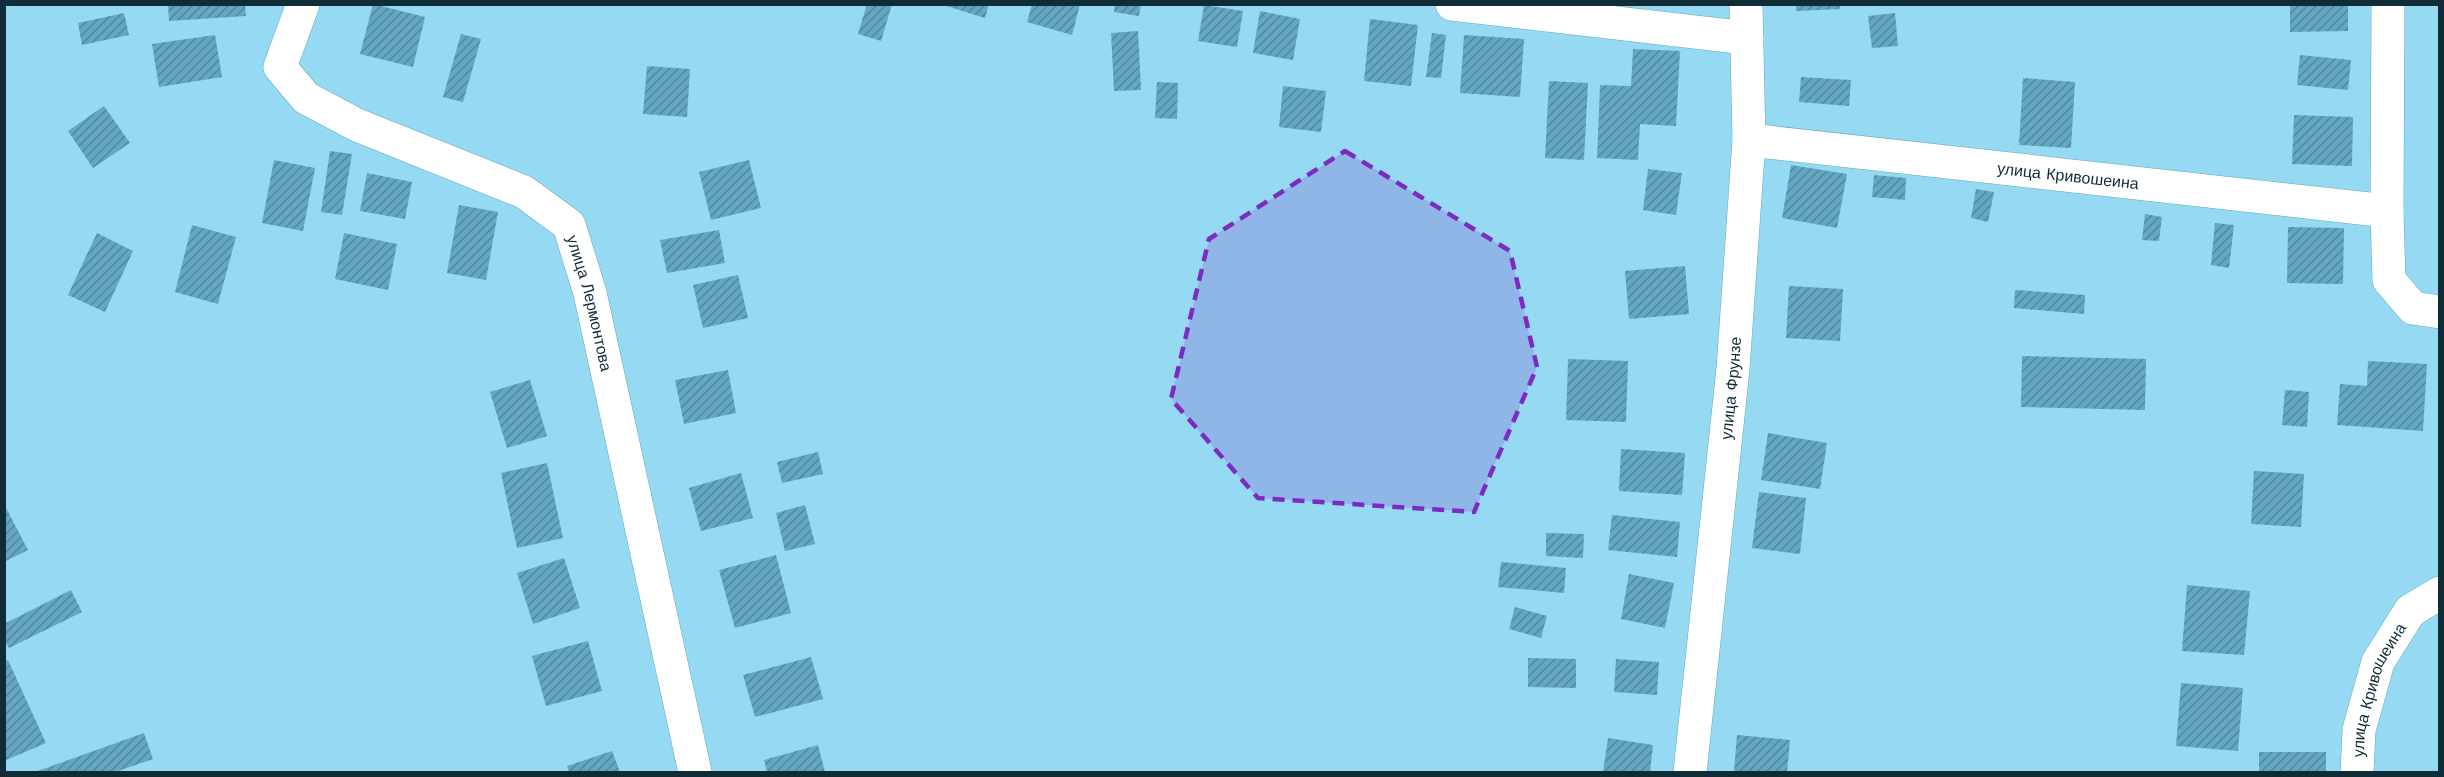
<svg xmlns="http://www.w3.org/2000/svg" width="2444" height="777" font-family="'Work Sans',sans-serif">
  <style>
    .building { fill: url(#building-hatch) }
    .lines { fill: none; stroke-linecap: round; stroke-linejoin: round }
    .street-casing { stroke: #64a7c0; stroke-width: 34 }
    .secondary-casing { stroke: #64a7c0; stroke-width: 34 }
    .street { stroke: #fff; stroke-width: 33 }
    .secondary { stroke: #fff; stroke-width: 33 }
    .marked { fill: #7b2cbf; fill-opacity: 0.2; stroke: #7b2cbf; stroke-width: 4.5; stroke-dasharray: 12 8; stroke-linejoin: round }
    .labels { text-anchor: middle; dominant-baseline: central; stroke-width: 4.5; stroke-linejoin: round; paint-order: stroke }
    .street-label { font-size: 16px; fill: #102c37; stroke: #aee4f9 }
  </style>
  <defs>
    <pattern id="building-hatch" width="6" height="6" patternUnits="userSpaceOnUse" patternTransform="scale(1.5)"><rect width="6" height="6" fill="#64a7c0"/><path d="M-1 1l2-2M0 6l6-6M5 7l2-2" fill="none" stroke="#51889d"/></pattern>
  </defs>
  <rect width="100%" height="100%" fill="#95d9f3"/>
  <path class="building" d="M168,4H245L246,16L169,21Z
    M373,4L425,17L413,67L360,54Z
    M867,4H892L881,41L858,34Z
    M940,4H989L985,18Z
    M1032,4H1080L1072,35L1027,22Z
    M1115,4H1141L1139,16L1114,12Z
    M1796,4H1840V9L1796,11Z
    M2290,4H2348V31L2290,32Z
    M1204,5L1243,11L1237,47L1198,41Z
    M1260,11L1300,19L1293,60L1253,53Z
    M124,13L129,35L82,45L78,23Z
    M1895,13L1898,46L1872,48L1868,16Z
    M1370,19L1418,25L1411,86L1364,81Z
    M1138,31L1141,90L1114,91L1111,33Z
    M1432,33L1446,35L1441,78L1426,77Z
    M461,34L481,39L463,102L443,97Z
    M215,35L222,77L159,87L152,44Z
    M1464,35L1524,39L1520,97L1460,93Z
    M1633,49L1680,51L1676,126L1640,124L1638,160L1597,158L1600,85L1631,86Z
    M2300,55L2351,60L2348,90L2297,85Z
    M647,66L690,69L687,117L643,114Z
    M1801,77L1851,80L1849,106L1799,102Z
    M2023,78L2075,82L2071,148L2019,145Z
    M1549,81L1588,83L1584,160L1545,158Z
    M1157,82L1178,83L1177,119L1155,118Z
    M1283,86L1326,91L1321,132L1279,127Z
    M104,106L130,143L93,168L68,131Z
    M2294,115L2353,117L2352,166L2292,164Z
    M330,151L352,154L342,215L321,212Z
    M274,160L315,168L303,231L262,223Z
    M749,160L761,208L711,220L699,172Z
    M1791,165L1847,174L1837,228L1782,218Z
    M1648,169L1682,173L1676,215L1643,210Z
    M367,173L412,182L405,219L360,211Z
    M1874,175L1906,178L1905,200L1872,197Z
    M1976,189L1994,192L1988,222L1971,218Z
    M459,205L498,212L486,280L447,273Z
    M2145,214L2162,217L2159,241L2142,240Z
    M2215,223L2234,225L2229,268L2211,265Z
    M192,225L236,237L218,304L175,292Z
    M2288,227L2344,228L2343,284L2287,283Z
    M719,230L725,263L667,273L660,240Z
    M97,233L133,251L105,312L68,295Z
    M344,233L397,244L388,290L335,279Z
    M1685,266L1689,314L1629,319L1625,271Z
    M738,275L748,318L703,328L693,285Z
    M1789,286L1843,289L1840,341L1786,338Z
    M2015,290L2085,295L2084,314L2014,308Z
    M2022,356L2146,359L2145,410L2021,407Z
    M1568,359L1628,361L1626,422L1566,420Z
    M2368,361L2427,364L2423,431L2337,425L2340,384L2367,386Z
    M728,370L736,413L684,424L675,380Z
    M530,380L547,436L507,448L490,392Z
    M2285,390L2309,392L2307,427L2282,425Z
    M1768,433L1827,443L1820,489L1761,480Z
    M1621,449L1685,453L1682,495L1619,491Z
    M818,452L823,474L782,483L777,462Z
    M547,463L563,538L517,548L501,473Z
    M2254,471L2304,474L2301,527L2251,524Z
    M741,473L753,518L701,531L689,488Z
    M1759,492L1806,498L1800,554L1752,548Z
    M4,504L28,550L4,562Z
    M805,505L815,544L785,551L776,513Z
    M1612,515L1680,522L1677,557L1608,550Z
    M1546,533L1584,534L1583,558L1546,556Z
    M776,555L791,613L735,628L719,570Z
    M564,558L580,608L533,624L517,573Z
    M1501,562L1566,568L1564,593L1498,587Z
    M1629,574L1674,583L1665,628L1621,619Z
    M2187,585L2250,591L2244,655L2182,651Z
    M71,590L82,612L9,648L4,640V624Z
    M1515,607L1547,616L1541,638L1509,629Z
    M588,641L602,691L546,706L532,656Z
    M811,657L823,699L755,717L743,675Z
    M1528,658L1576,659V688L1528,687Z
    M1616,659L1659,662L1657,695L1614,692Z
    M8,660L46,743L4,761V662Z
    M2181,683L2243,688L2238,751L2176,746Z
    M144,733L153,759L115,772H35Z
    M1737,735L1790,740L1787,772H1734Z
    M1608,738L1653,745L1650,772H1603Z
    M818,745L825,772H767L764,760Z
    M612,751L620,772H569L567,766Z
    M2259,752H2326V772H2259Z"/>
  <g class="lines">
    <g class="street-casing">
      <g id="street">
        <path id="s1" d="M303,4L280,67L306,98L357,125L524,192L569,225L590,293L695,772"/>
        <path d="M1452,4L1747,38"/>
        <path id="s2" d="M1749,140L2387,211L2389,280L2413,308L2440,312"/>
        <path d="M2387,211L2388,4"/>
        <path id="s3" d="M2357,772L2359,730L2378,662L2410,611L2440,593"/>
      </g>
    </g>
    <g class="secondary-casing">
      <g id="secondary">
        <path id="s4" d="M1690,772L1733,369L1749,140L1746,4"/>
      </g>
    </g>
    <use href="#street" class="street"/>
    <use href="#secondary" class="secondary"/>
  </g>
  <path class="marked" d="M1345,151L1510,251L1537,367L1474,512L1258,498L1171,399L1209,239Z"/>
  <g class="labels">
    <g class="street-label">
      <text stroke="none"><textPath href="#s2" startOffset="321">улица Кривошеина</textPath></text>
      <text stroke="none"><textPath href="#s1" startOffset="482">улица Лермонтова</textPath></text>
      <text stroke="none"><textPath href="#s4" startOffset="386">улица Фрунзе</textPath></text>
      <text stroke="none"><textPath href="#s3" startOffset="86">улица Кривошеина</textPath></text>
    </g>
  </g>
  <rect width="2444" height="777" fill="none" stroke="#102c37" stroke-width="12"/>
</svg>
